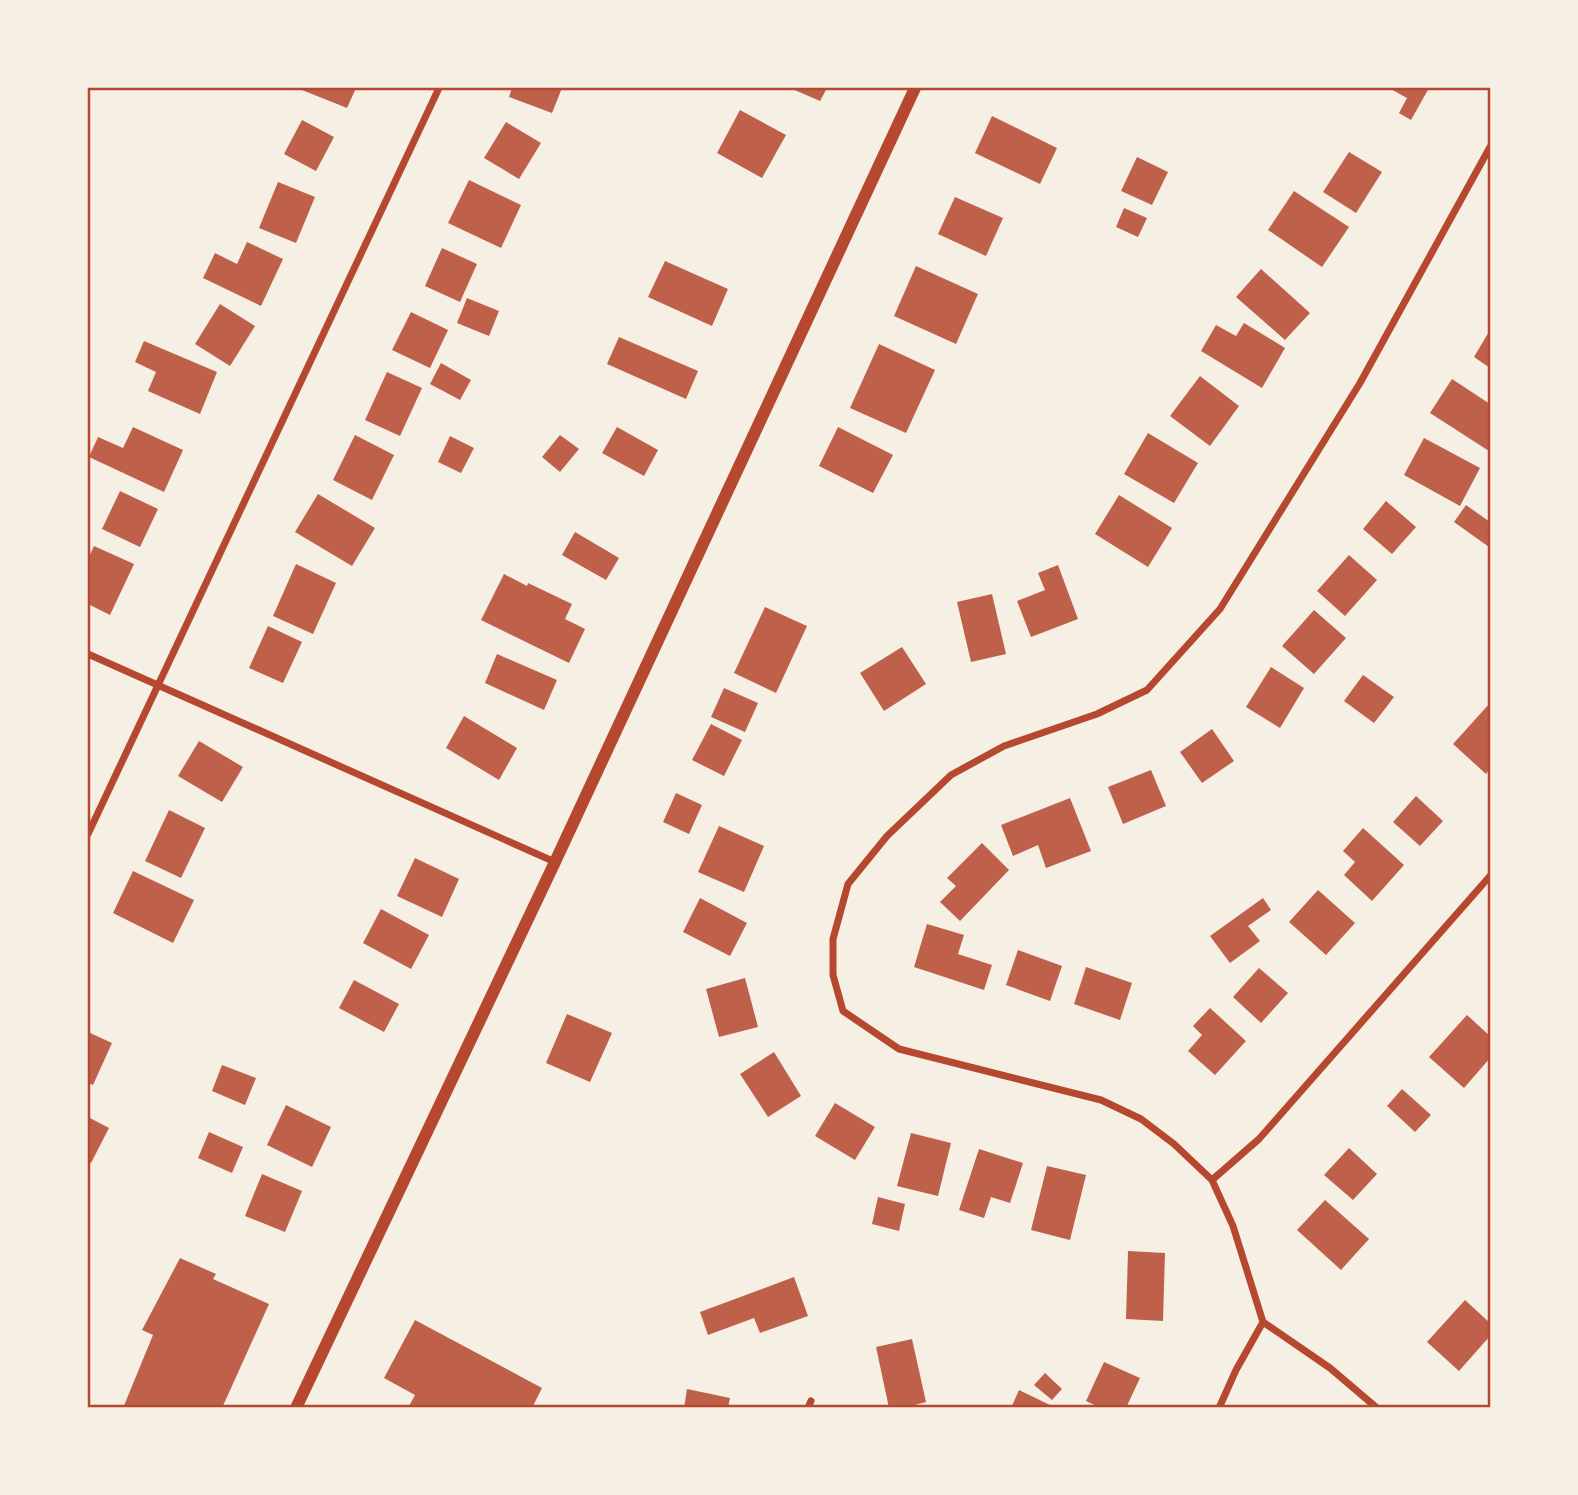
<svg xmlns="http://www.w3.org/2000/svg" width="1578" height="1495" font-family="Poppins,sans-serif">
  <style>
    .building { fill: #bf614a }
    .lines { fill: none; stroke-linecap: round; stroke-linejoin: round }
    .minor { stroke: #b5482f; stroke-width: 7 }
    .tertiary { stroke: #b5482f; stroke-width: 12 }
    .neatline { fill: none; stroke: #b5482f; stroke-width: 2.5 }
  </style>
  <rect width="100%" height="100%" fill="#f6efe4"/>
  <path class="building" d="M297,88H356L347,108Z
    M512,88H562L552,113L509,97Z
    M790,88H827L820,101Z
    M1389,88H1429L1411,120L1399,113L1407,98Z
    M740,110L786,135L762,178L717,153Z
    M992,116L1057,148L1040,184L975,153Z
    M302,120L334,137L316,171L284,154Z
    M506,122L541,143L519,179L484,158Z
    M1349,152L1382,172L1356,213L1323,192Z
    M1137,157L1168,172L1152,205L1121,191Z
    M469,180L521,205L501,248L448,223Z
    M278,182L315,197L296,243L259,228Z
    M1294,191L1349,227L1322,267L1268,230Z
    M955,197L1003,218L986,256L938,234Z
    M1124,208L1147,218L1138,237L1116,227Z
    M247,242L283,259L261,306L203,278L215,253L237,264Z
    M442,248L477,264L460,302L425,286Z
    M665,261L728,289L712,326L648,297Z
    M916,266L978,294L956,344L894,316Z
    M1261,269L1310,313L1285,340L1236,297Z
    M467,298L499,311L489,336L457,323Z
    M220,304L255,326L230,366L195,344Z
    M411,312L448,330L430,368L392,350Z
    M1244,323L1285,348L1262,388L1201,351L1216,325L1236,336Z
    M1490,330V368L1474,357Z
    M619,337L698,371L686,399L607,364Z
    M144,341L217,372L200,414L148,391L156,372L135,362Z
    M879,344L935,370L906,433L850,408Z
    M441,363L471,380L460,400L430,384Z
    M387,372L422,388L400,436L365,420Z
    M1200,376L1239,406L1210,446L1170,416Z
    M1452,379L1490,404L1489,451L1430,413Z
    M133,427L183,450L164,492L89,457L98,437L123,448Z
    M617,427L658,450L644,476L602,453Z
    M838,427L893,455L873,493L819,466Z
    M1148,433L1198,463L1174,503L1124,474Z
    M355,435L394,455L372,500L333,480Z
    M560,435L579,449L560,472L542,457Z
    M450,436L474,448L461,473L438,462Z
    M1424,438L1480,468L1460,506L1404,475Z
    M120,491L158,509L140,547L102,529Z
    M318,494L375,528L352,566L295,532Z
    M1119,495L1172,528L1148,567L1095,534Z
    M1386,501L1416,527L1392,554L1363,529Z
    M1466,505L1490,522L1489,547L1454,522Z
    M575,532L619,558L606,580L562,555Z
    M94,546L134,564L110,615L88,604V559Z
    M1349,555L1377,580L1345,616L1317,591Z
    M296,564L336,583L313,634L273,616Z
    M1058,565L1078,619L1031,637L1017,601L1045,590L1038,573Z
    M504,574L527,586L528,583L572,604L565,619L585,629L569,663L481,620Z
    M992,594L1006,654L971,662L957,602Z
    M765,607L807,626L776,693L734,673Z
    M1314,610L1346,638L1314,674L1282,646Z
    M268,626L302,642L283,683L249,668Z
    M902,647L926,684L884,711L860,673Z
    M497,654L557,680L544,710L485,683Z
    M1271,667L1304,688L1280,728L1246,707Z
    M1363,675L1394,697L1374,723L1344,701Z
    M724,688L758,703L745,732L711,717Z
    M1490,703V769L1486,774L1453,744Z
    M464,716L517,748L499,780L446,748Z
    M711,724L742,740L724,776L692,760Z
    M1212,729L1234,761L1202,783L1180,752Z
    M199,741L243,767L222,802L178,776Z
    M1151,770L1166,806L1123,824L1108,787Z
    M676,793L702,805L689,834L663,822Z
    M1416,796L1443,821L1420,846L1393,822Z
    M1070,798L1091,851L1046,868L1038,845L1013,856L1001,825Z
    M169,810L205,828L181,878L145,861Z
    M719,826L764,846L744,892L698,872Z
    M1363,828L1404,865L1372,901L1344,875L1355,862L1343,851Z
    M982,843L1009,870L960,921L940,902L956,886L947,878Z
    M415,858L459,879L442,917L397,896Z
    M133,871L194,900L173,943L113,913Z
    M1318,890L1355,923L1326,955L1289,922Z
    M700,898L747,923L730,956L683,932Z
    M1263,898L1271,910L1248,926L1260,941L1230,963L1210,936Z
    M381,909L429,935L411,969L363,943Z
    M927,924L964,935L958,954L992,965L984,990L914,967Z
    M1018,950L1062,966L1050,1001L1006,985Z
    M1086,967L1132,983L1120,1020L1074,1004Z
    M1259,968L1288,993L1261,1023L1233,997Z
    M745,978L758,1027L719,1037L706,989Z
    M354,980L399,1004L384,1032L339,1008Z
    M1210,1008L1246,1041L1215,1075L1188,1051L1202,1035L1193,1026Z
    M567,1014L612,1033L590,1082L546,1063Z
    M1467,1015L1490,1036V1058L1464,1088L1429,1057Z
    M88,1032L112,1043L93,1085L88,1083Z
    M774,1052L801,1096L768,1117L740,1074Z
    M222,1065L256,1078L245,1105L212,1091Z
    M1402,1089L1431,1115L1415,1132L1387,1106Z
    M835,1103L875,1127L855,1160L815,1136Z
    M286,1105L331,1127L312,1167L267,1145Z
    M88,1117L109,1128L91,1163L88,1162Z
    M209,1132L243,1147L232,1173L198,1158Z
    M911,1133L951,1143L938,1196L897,1186Z
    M1349,1148L1377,1174L1353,1200L1324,1175Z
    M979,1149L1023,1163L1010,1203L991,1197L984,1218L959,1210Z
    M1047,1166L1086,1175L1070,1240L1031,1230Z
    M262,1174L302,1191L285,1232L245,1216Z
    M878,1197L905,1204L899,1231L872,1224Z
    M1325,1200L1369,1239L1341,1270L1297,1230Z
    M1128,1251L1165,1253L1163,1321L1126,1319Z
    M180,1258L216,1274L213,1279L269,1304L222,1408H123L153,1335L142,1330Z
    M794,1277L808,1316L760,1333L754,1318L708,1335L700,1312Z
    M1465,1300L1490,1323V1336L1459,1371L1427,1342Z
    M415,1320L542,1388L532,1408H408L415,1395L384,1378Z
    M912,1339L926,1402L903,1408H889L876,1347Z
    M1104,1362L1140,1378L1126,1408H1101L1086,1401Z
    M1045,1373L1062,1389L1052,1400L1034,1385Z
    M687,1389L730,1398L728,1408H684Z
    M1019,1390L1050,1405L1049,1408H1011Z"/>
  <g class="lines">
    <path class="minor" d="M88,654L555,862
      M88,834L439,88
      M1212,1180L1259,1139L1490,876
      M808,1408L811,1401
      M1219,1408L1236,1370L1263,1322
      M1377,1408L1330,1368L1263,1322L1233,1226L1212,1180L1174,1144L1141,1119L1101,1100L899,1049L843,1011L833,975V939L848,884L887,836L951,775L1004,746L1097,714L1147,690L1220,609L1360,383L1490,147"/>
    <path class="tertiary" d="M296,1408L555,862L915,88"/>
  </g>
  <rect width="1578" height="1495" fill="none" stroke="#f6efe4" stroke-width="178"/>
  <rect x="89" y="89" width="1400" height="1317" class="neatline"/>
</svg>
